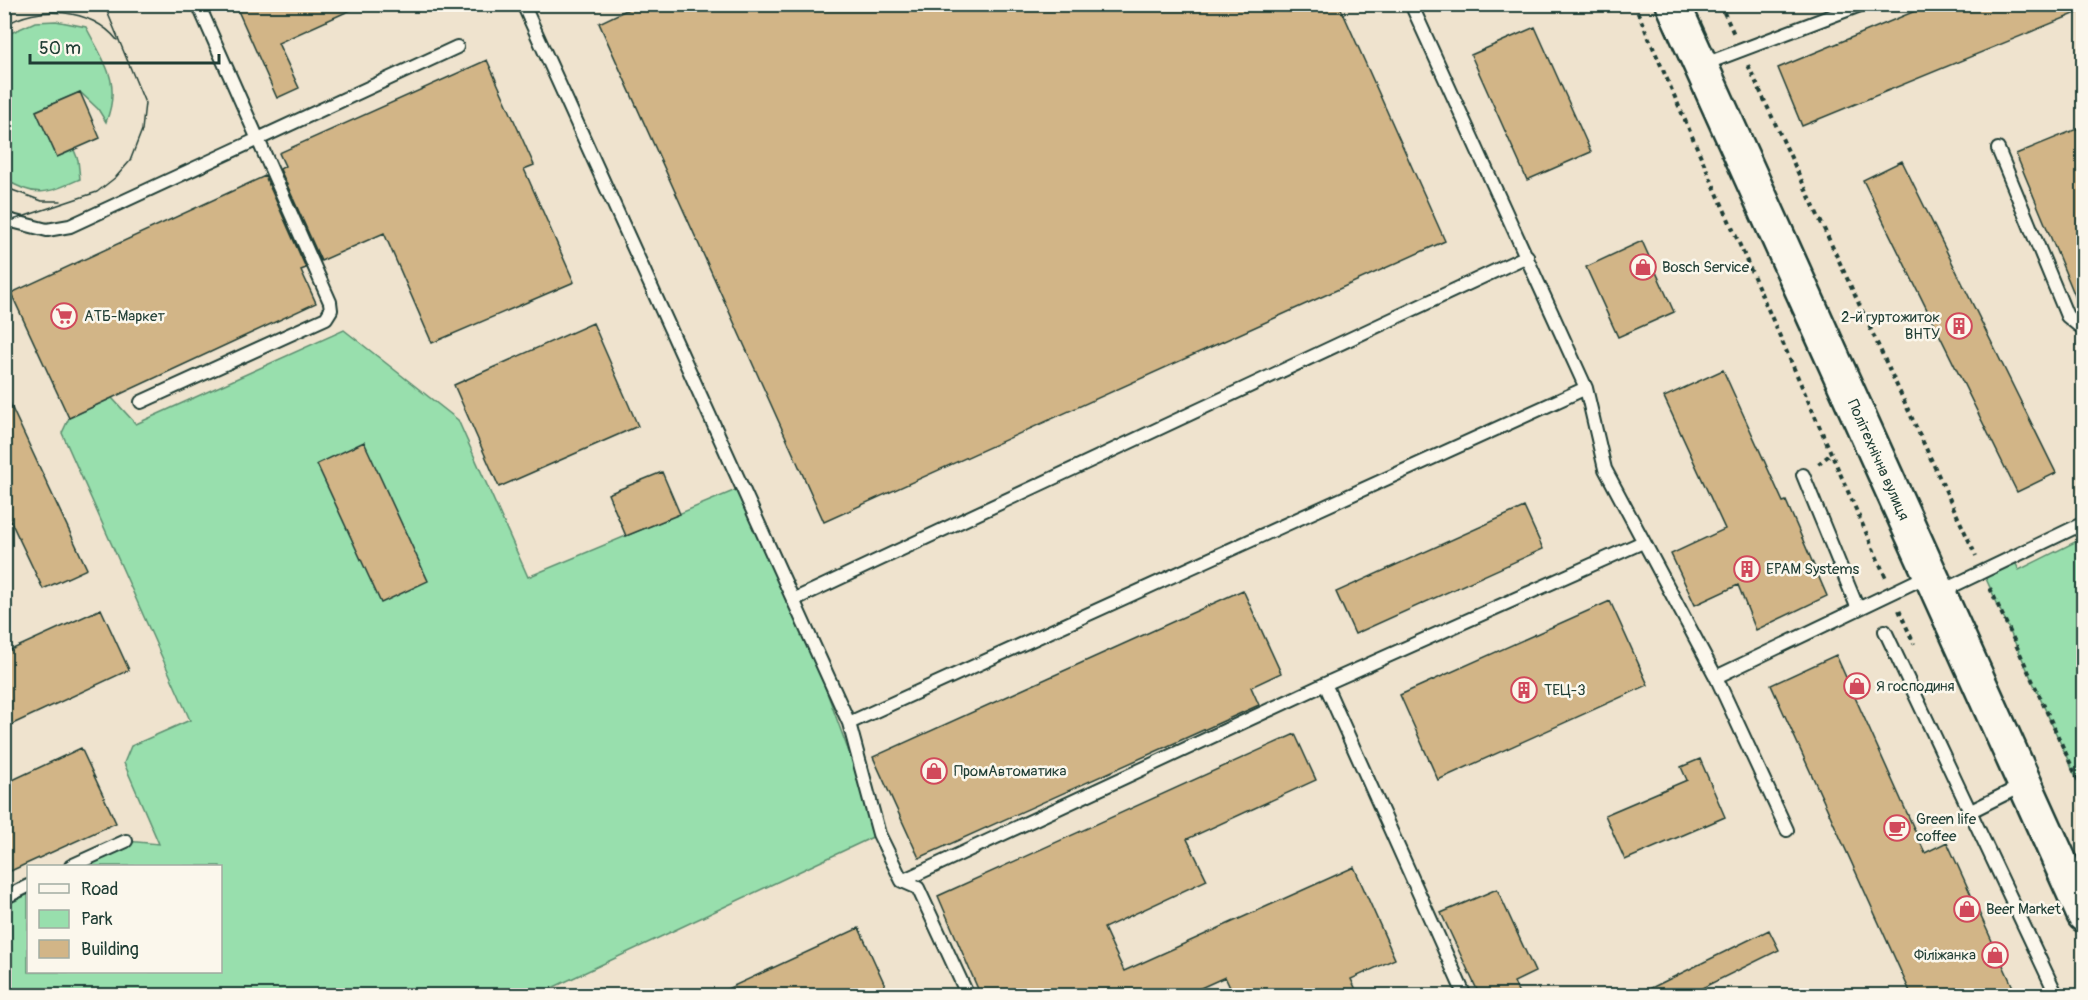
<svg xmlns="http://www.w3.org/2000/svg" width="2088" height="1000" font-family="Pangolin,sans-serif">
  <style>
    .green { fill: #98dfad; stroke: #5c8e70; stroke-width: 1.5 }
    .building { fill: #d2b587; stroke: #1f3d34; stroke-width: 1.5 }
    .lines { fill: none; stroke-linecap: round; stroke-linejoin: round }
    .lane-casing { stroke: #1f3d34; stroke-width: 16 }
    .secondary-casing { stroke: #1f3d34; stroke-width: 38 }
    .path { stroke: #1f3d34; stroke-width: 4; stroke-dasharray: 4.5 4.5; stroke-linecap: butt }
    .lane { stroke: #fbf7ec; stroke-width: 12 }
    .secondary { stroke: #fbf7ec; stroke-width: 33 }
    .tram { stroke: #1f3d34; stroke-width: 1.5 }
    .labels { text-anchor: middle; dominant-baseline: central; stroke-width: 5; stroke-linejoin: round; paint-order: stroke }
    .poi-label { font-size: 15px; fill: #1f3d34; stroke: #fbf7ec; text-anchor: start }
    .street-label { font-size: 15px; fill: #1f3d34; stroke: #fbf7ec }
  </style>
  <rect width="100%" height="100%" fill="#efe3ce"/>
  <filter id="ink" filterUnits="userSpaceOnUse"><feTurbulence type="fractalNoise" baseFrequency=".0167" numOctaves="2"/><feDisplacementMap in="SourceGraphic" scale="12" xChannelSelector="R" yChannelSelector="G"/><feConvolveMatrix kernelMatrix="1 2 1 2 8 2 1 2 1" color-interpolation-filters="sRGB"/></filter>
  <g filter="url(#ink)">
    <path class="green" d="M56,21L86,27C104,62 122,82 106,122L98,109L80,92L36,111L57,157L74,150L78,160L80,179C48,193 36,199 5,179L4,36L35,22Z
      M344,330L458,420L528,577L743,487L793,600L879,834L537,995H5L4,898L28,886V972H220V866H71L126,841L159,844L124,763L131,746L190,720L62,433L69,418L112,398L136,424Z
      M2083,538V793L1983,572L2013,558L2019,570Z"/>
    <path class="building" d="M235,4H364L278,43L299,88L277,98Z
      M639,4H1339L1445,241L824,522L599,23Z
      M1932,4H2084V10L1802,126L1778,68Z
      M1535,27L1591,152L1527,180L1471,55Z
      M487,60L534,165L524,169L574,282L432,343L384,233L321,261L280,169L285,166L279,153Z
      M80,92L100,138L57,157L36,111Z
      M2084,126V315H2083L2016,154Z
      M1902,161L2056,473L2017,492L1863,180Z
      M265,176L306,268L301,270L316,303L69,418L11,293Z
      M1642,241L1674,312L1618,337L1586,267Z
      M593,323L638,426L499,487L454,385Z
      M1723,370L1783,502L1786,501L1827,596L1756,630L1738,585L1695,605L1671,554L1725,529L1664,397Z
      M4,391L87,569L43,589L4,507Z
      M364,442L428,581L381,603L317,464Z
      M662,472L680,514L626,536L608,494Z
      M1524,507L1543,549L1355,634L1336,592Z
      M1243,590L1281,673L1251,687L1259,705L919,858L873,757Z
      M1610,601L1648,685L1438,780L1400,695Z
      M101,609L129,670L4,728V653Z
      M1836,655L1925,853L1947,842L2017,996H1912L1771,685Z
      M1295,734L1316,780L1187,839L1207,880L1104,928L1124,971L1354,867L1395,959L1351,979L1359,996H1234L1225,977L1183,996H981L938,896Z
      M81,748L116,823L4,874V784Z
      M1700,759L1725,817L1625,860L1605,815L1687,780L1681,767Z
      M1497,889L1535,972L1514,982L1520,996H1480L1441,913Z
      M859,928L890,996H712Z
      M1769,930L1779,950L1686,996H1635Z"/>
    <g class="lines">
      <g class="lane-casing">
        <path id="lane" d="M523,4L849,723L879,834L902,881L1325,684L1643,542
          M1411,4L1586,388L1605,469L1716,677L1787,830
          M1702,65L1863,4
          M1998,149L2067,316L2078,325L2084,323
          M4,219L47,230L70,226L457,47
          M141,402L326,318L331,310L330,302L198,4
          M1803,475L1858,609
          M1940,592L2084,523
          M793,600L1527,256
          M1885,631L2057,996
          M1716,677L1929,575
          M1325,684L1465,996
          M849,723L1586,388
          M1971,811L2023,785
          M71,866L126,841
          M902,881L918,888L968,996
          M4,898L28,886"/>
      </g>
      <g class="secondary-casing">
        <path id="secondary" d="M1673,4L2084,915"/>
      </g>
      <path class="path" d="M1634,4L1886,578
        M1720,4L1734,34
        M1748,65L1976,556
        M1818,464L1831,454
        M1990,588L2084,793
        M1899,610L1914,644"/>
      <use href="#lane" class="lane"/>
      <use href="#secondary" class="secondary"/>
      <path class="tram" d="M4,7L5,4
        M4,26C37,4 92,8 117,40
        M4,187L42,201H61
        M4,223L97,192L116,177L130,161L142,130L145,103L104,4"/>
    </g>
  </g>
  <defs>
    <g id="shop-ring" transform="scale(1.35)"><circle r="9.5" fill="#fbf7ec" stroke="#d1495b" stroke-width="1.5"/><path d="M-5-2.5h2.3a2.7 3.5 0 0 1 5.4 0H5L5.5 6h-11ZM-1.5-2.5h3a1.5 2.3 0 0 0-3 0Z" fill="#d1495b"/></g>
    <g id="supermarket-ring" transform="scale(1.35)"><circle r="9.5" fill="#fbf7ec" stroke="#d1495b" stroke-width="1.5"/><path d="M-6-5.5h2.5l.6 2H6L4.5 2H-2.5L-4.4-4H-6ZM-1.5 3.2a1.3 1.3 0 1 0 .1 0ZM3 3.2a1.3 1.3 0 1 0 .1 0Z" fill="#d1495b"/></g>
    <g id="building-ring" transform="scale(1.35)"><circle r="9.5" fill="#fbf7ec" stroke="#d1495b" stroke-width="1.5"/><path d="M-4-6H4V6H1V3H-1V6H-4ZM-2.5-4.3h1.7v1.8h-1.7ZM.8-4.3h1.7v1.8H.8ZM-2.5-1h1.7V.8h-1.7ZM.8-1h1.7V.8H.8Z" fill="#d1495b"/></g>
    <g id="cafe-ring" transform="scale(1.35)"><circle r="9.5" fill="#fbf7ec" stroke="#d1495b" stroke-width="1.5"/><path d="M-5.5-4.5H6V0H3Q3 3.5 0 3.5H-2.5Q-5.5 3.5-5.5 0ZM3-3.2v2h1.7v-2ZM-6 4.5H4V6H-6Z" fill="#d1495b"/></g>
  </defs>
  <g fill-rule="evenodd">
    <use href="#shop-ring" x="1643" y="267"/>
    <use href="#supermarket-ring" x="64" y="316"/>
    <use href="#building-ring" x="1959" y="326"/>
    <use href="#building-ring" x="1747" y="569"/>
    <use href="#shop-ring" x="1857" y="686"/>
    <use href="#building-ring" x="1524" y="690"/>
    <use href="#shop-ring" x="934" y="771"/>
    <use href="#cafe-ring" x="1897" y="828"/>
    <use href="#shop-ring" x="1967" y="909"/>
    <use href="#shop-ring" x="1995" y="955"/>
  </g>
  <g class="labels">
    <g class="poi-label">
      <text x="1662" y="267">Bosch Service</text>
      <text x="84" y="316">АТБ-Маркет</text>
      <text x="1940" y="317" text-anchor="end">2-й гуртожиток<tspan x="1940" dy="17">ВНТУ</tspan></text>
      <text x="1766" y="569">EPAM Systems</text>
      <text x="1876" y="686">Я господиня</text>
      <text x="1544" y="690">ТЕЦ-3</text>
      <text x="954" y="771">ПромАвтоматика</text>
      <text x="1916" y="819">Green life<tspan x="1916" dy="17">coffee</tspan></text>
      <text x="1986" y="909">Beer Market</text>
      <text x="1976" y="955" text-anchor="end">Філіжанка</text>
    </g>
    <g class="street-label">
      <text transform="translate(1878 460) rotate(66)">Політехнічна вулиця</text>
    </g>
  </g>
  <rect width="2088" height="1000" fill="none" stroke="#fbf7ec" stroke-width="24"/>
  <rect x="12" y="12" width="2064" height="976" fill="none" stroke="#1f3d34" stroke-width="2" filter="url(#ink)"/>
  <rect x="27" y="865" width="195" height="108" fill="#fbf7ec" stroke="#a3ada2" stroke-width="1.5"/>
  <rect x="39" y="884" width="30" height="9" fill="#fbf7ec" stroke="#a3ada2" stroke-width="1.5"/>
  <text x="81" y="895" font-size="18" fill="#1f3d34">Road</text>
  <rect x="39" y="910" width="30" height="18" fill="#98dfad" stroke="#a3ada2" stroke-width="1.5"/>
  <text x="81" y="925" font-size="18" fill="#1f3d34">Park</text>
  <rect x="39" y="940" width="30" height="18" fill="#d2b587" stroke="#a3ada2" stroke-width="1.5"/>
  <text x="81" y="955" font-size="18" fill="#1f3d34">Building</text>
  <path d="M30 54v9h189v-9" fill="none" stroke="#1f3d34" stroke-width="3"/>
  <text x="39" y="54" font-size="18" fill="#1f3d34" stroke="#fbf7ec" stroke-width="4.5" paint-order="stroke">50 m</text>
</svg>
